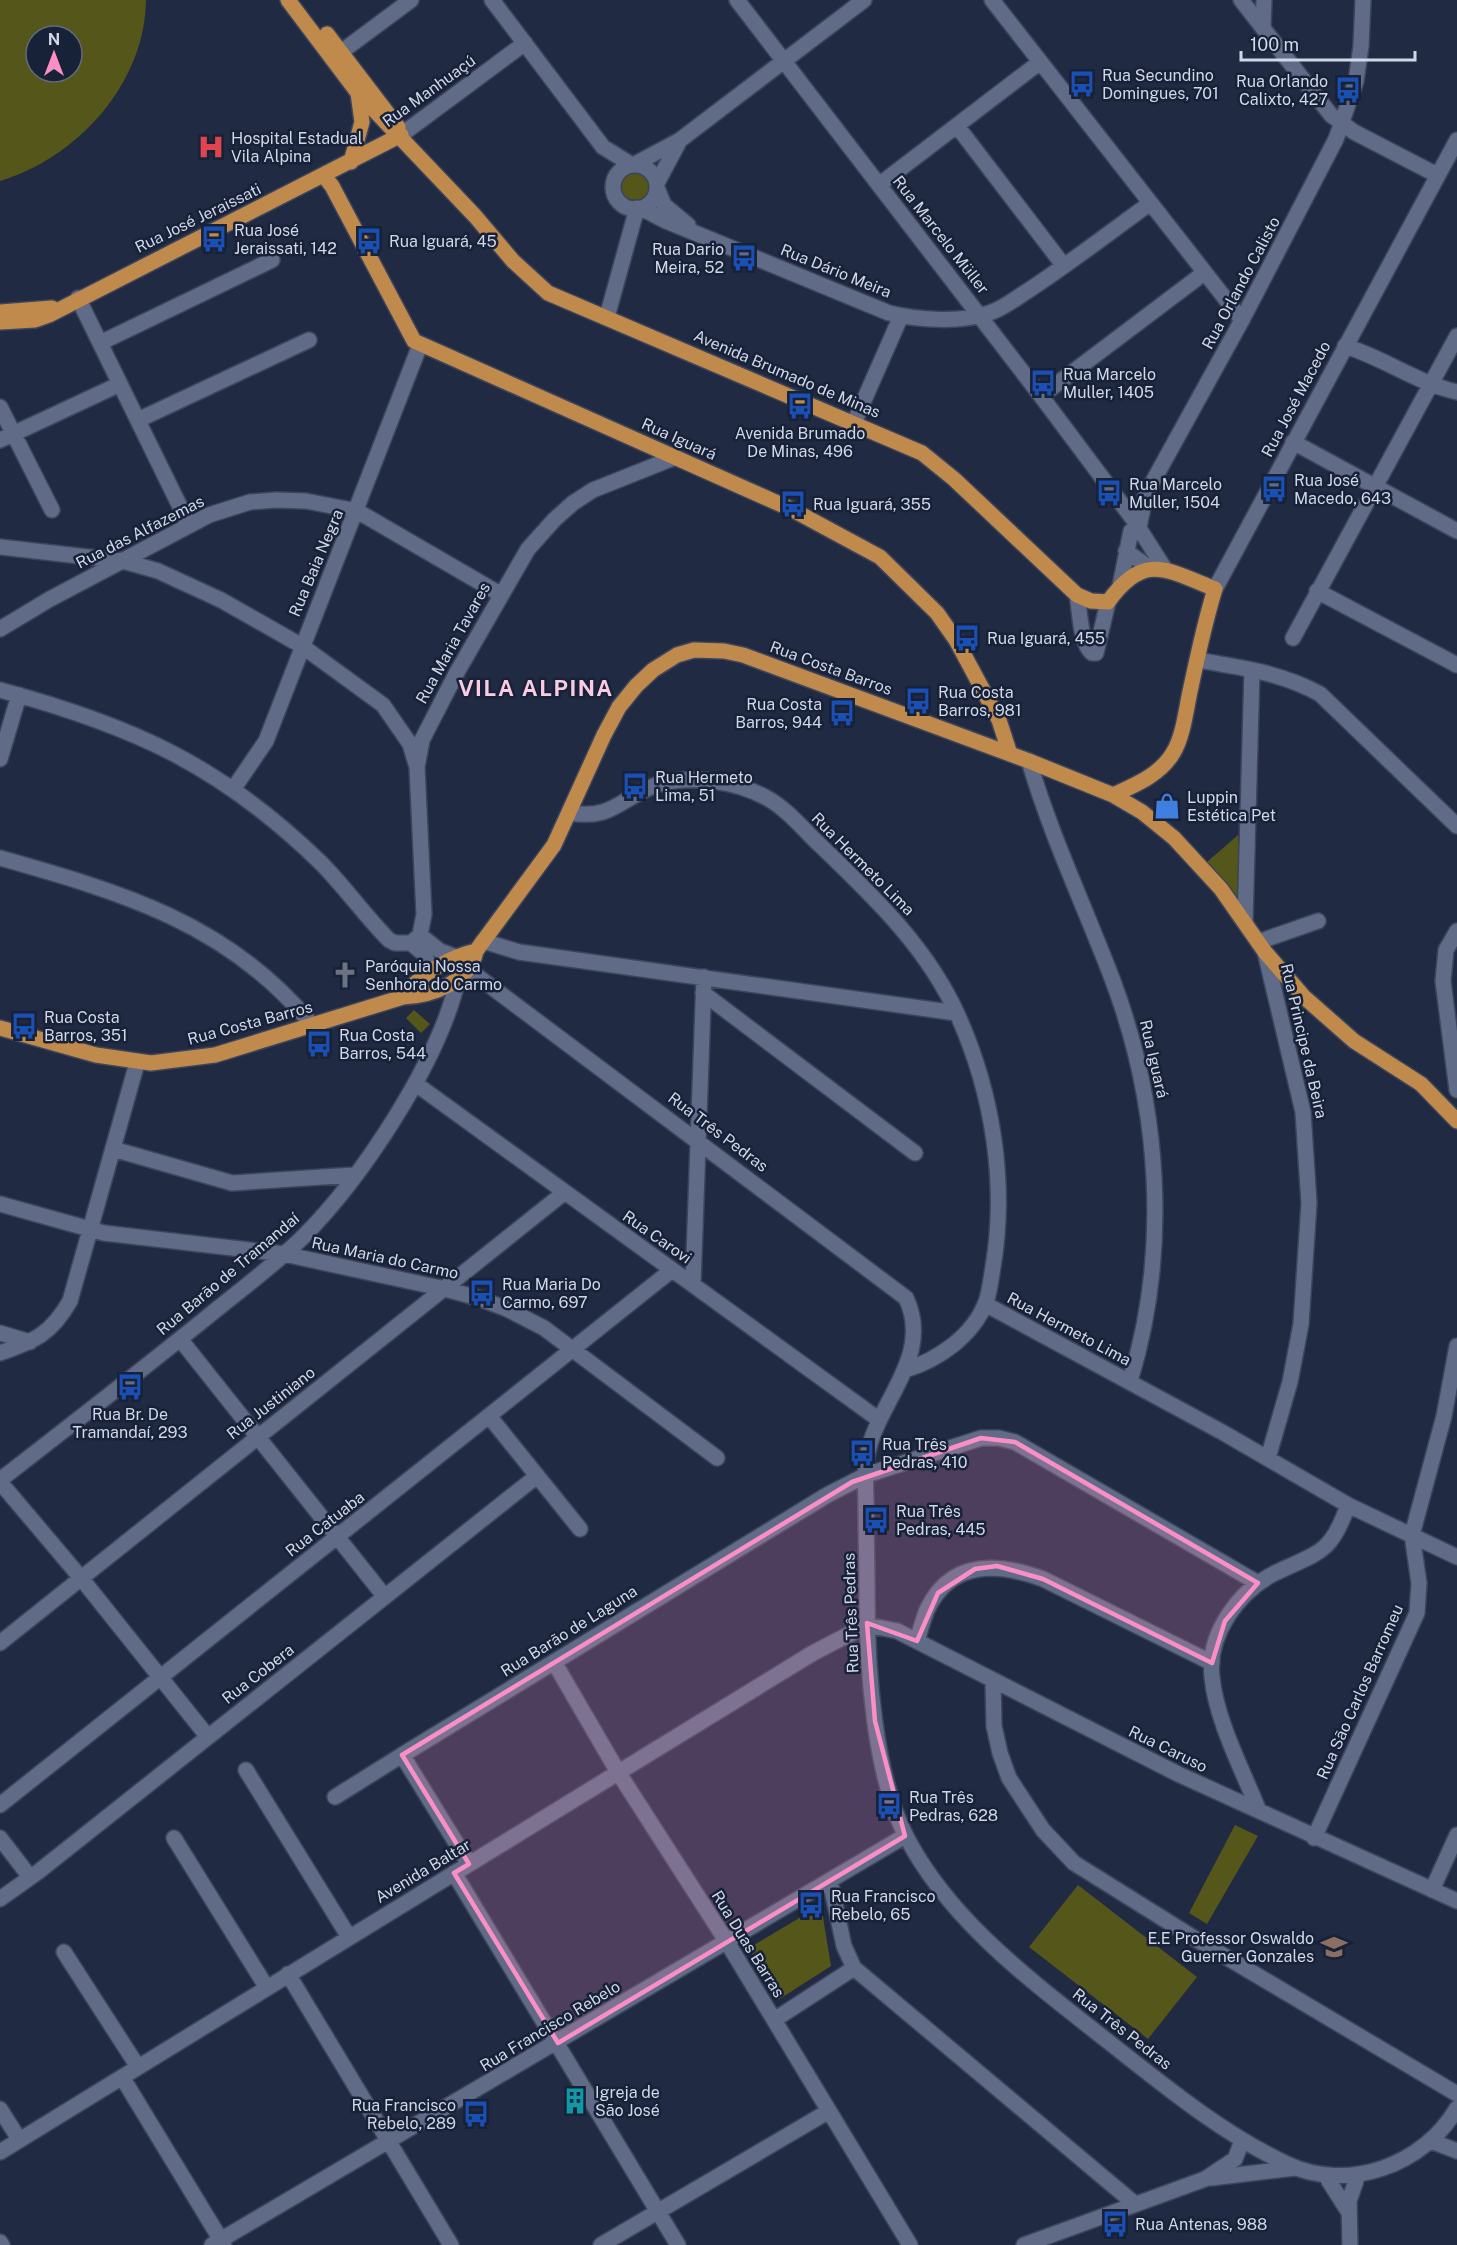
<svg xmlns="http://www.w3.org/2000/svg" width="1457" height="2245" font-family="'Public Sans',sans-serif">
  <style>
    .green { fill: #54561a; fill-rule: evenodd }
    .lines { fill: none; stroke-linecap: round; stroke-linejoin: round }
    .minor-casing { stroke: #3d455a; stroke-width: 18 }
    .major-casing { stroke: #3d455a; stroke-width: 18 }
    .minor { stroke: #5f6b87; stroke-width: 15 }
    .major { stroke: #bf8a4c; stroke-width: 15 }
    .marked { fill: #fb8fc5; fill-opacity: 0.2; stroke: #fb8fc5; stroke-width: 4.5; stroke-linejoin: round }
    .labels { text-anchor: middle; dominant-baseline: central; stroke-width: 5; stroke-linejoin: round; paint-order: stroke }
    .poi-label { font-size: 16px; fill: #d0d7e7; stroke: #172138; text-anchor: start }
    .street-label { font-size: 16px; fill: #d0d7e7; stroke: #172138 }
    .district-label { font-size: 22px; font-weight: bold; letter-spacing: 1.5px; fill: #facbe1; stroke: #172138 }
  </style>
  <rect width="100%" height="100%" fill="#212a43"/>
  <path class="green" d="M0,0H146C145,84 77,158 0,181ZM36,36H72V72H36Z
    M620 185a15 15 0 1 1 30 0a15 15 0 1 1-30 0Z
    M1238,835L1243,904L1207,862Z
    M414,1010L430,1024L421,1033L406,1018Z
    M1235,1825L1258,1836L1207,1924L1189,1913Z
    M1078,1885L1197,1977L1148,2039L1029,1947Z
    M821,1905L831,1966L778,2000L749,1948Z"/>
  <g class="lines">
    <g class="minor-casing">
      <path id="minor" d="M492,0L603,147L632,165
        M737,0L1041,396L1133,519L1165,569
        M992,0L1242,320
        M1241,0L1331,115L1354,132L1437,175
        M1263,27L1264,0
        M333,58L411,0
        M957,126L1064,266
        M401,135L525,43
        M635,164L680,140L864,0
        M613 187a22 22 0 1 1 44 0a22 22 0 1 1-44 0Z
        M657,183L680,140
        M879,185L1040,62
        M657,188L664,205L688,225
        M641,208L666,221L889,313C919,320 959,323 989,313C1003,309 1016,298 1029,290C1070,263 1109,233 1149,204
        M78,298L189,525
        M607,317L637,208
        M100,343L272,260
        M1345,346C1384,358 1417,383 1457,392
        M1041,396L1204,273
        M0,407L52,510
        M138,420L309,340
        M854,423L901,316
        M0,440L120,384
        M1293,442L1457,531
        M1139,527L1146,494L1242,320L1336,139L1356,81L1361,46L1363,0
        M0,547L123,561L158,571L221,600L302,646L383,705L410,744L416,764
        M1126,551L1151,569
        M1120,586L1131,531
        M1215,589L1457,140
        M1317,591L1457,665
        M1077,595C1080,611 1080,643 1092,653H1096L1108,602
        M0,629L50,599L209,515L250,502L276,500L306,501L357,511L500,594
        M1293,638L1457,336
        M1197,660C1240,667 1282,673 1320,694L1457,826
        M0,690C133,726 220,765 320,862C345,887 365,916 389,940L395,943H411L420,935L424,914L417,767L422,740L456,674L528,549L554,520L573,503L593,490L676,457
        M0,759L19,695
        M1029,761C1051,836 1085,907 1113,981C1160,1107 1170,1251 1130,1381
        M234,788L266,741L420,345
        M569,813C613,820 619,799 656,785C691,774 736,781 767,798C787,809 804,830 821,846C874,897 929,949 959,1018C993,1095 1007,1184 993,1267C991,1278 990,1291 986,1302C973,1336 938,1360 905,1370
        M0,858C120,892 229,923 312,1025
        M1245,922L1252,670
        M1457,931L1446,950L1443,981L1457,1090
        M420,935L440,951L456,957L477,976L906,1298C934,1357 876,1402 867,1457C864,1474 866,1491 866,1508C866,1537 867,1567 867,1596C867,1666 874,1776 907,1838C952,1924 1036,1984 1110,2043C1166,2087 1223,2134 1287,2164C1348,2193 1424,2165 1457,2108
        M483,941L519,952L956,1013
        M1258,942L1318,921
        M411,943L425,955L431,971
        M1265,952L1303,1112L1309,1203L1301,1324L1290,1382L1268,1458
        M703,993L915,1153
        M416,1084L878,1419
        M113,1149L232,1183L353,1175
        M0,1204L104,1233L284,1254L445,1289L478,1298L507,1309L544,1328L717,1458
        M693,1284L704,977
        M985,1304L1222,1432L1348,1505L1457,1557
        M0,1333L30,1342
        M180,1339L385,1597
        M0,1353C35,1341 51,1334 70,1301L137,1063
        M489,1416L580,1529
        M0,1480C71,1425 142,1370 211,1314C242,1289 274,1265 302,1238C362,1178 439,1062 458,979
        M0,1482L81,1578L208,1737
        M917,1641C920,1631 923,1620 927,1610C951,1559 999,1563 1043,1579L1212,1663
        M0,1643L565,1192
        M554,1662L618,1772L727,1942L910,2245
        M993,1680L994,1726L1000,1753L1009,1778L1043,1830L1074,1863L1194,1938L1457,2094
        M246,1770L349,1937
        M335,1797L402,1755
        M0,1805L672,1270
        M1259,1811C1243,1771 1216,1720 1212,1677C1207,1634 1239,1591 1275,1573C1319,1552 1331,1554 1348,1505
        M0,1838L30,1877
        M174,1838L267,1988
        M1314,1838L1417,1613L1419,1583L1412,1535L1444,1416L1457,1346
        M469,1864L402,1755L827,1495L866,1475L981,1438H999L1015,1442L1258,1583
        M454,1873L678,2245
        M830,1881L844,1946L854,1968L1135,2204
        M1432,1890L1457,1835
        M0,1899L38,1872L537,1476
        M64,1952L138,2067
        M288,1974L451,2245
        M774,2020L854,1968
        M122,2077L224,2245
        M0,2109L19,2139
        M1431,2141L1457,2151
        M0,2152L813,1653L867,1625L897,1631L1178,1774L1457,1901
        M1325,2175L1348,2211
        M1211,2178L1295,2168
        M0,2242L2,2245
        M212,2245L905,1836
        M601,2245L829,2111
        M1024,2245L1205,2179L1235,2159L1242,2141
        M1350,2245L1349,2201L1358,2175"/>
    </g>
    <g class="major-casing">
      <path id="major" d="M288,0L358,93L475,216L513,261L548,293L922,453L954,479L1077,595L1091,601L1108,602C1144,552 1166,569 1215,589C1205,621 1198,654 1191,687C1186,708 1184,735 1173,753C1160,775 1135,785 1113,795
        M327,34L398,127
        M351,162L362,122L358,93
        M324,176L332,186L414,341L791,509L880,557L937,613L956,640L999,720L1010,754
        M0,312L52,308
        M0,322L35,320L49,315L401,135
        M403,997C418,976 450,956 476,951
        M0,1028L96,1055L151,1063L215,1055L403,997C432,996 470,982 476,951L554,845L604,735L619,707L636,686L653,670L677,655L694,650L724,651L743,655L1029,761L1113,795L1142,812L1174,838L1221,889L1265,952L1303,996L1354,1041L1421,1084L1457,1121"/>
    </g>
    <use href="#minor" class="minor"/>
    <use href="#major" class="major"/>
  </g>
  <path class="marked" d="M981,1438L1015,1442L1258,1583L1225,1621L1212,1663L1043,1579L997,1566L975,1569L938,1593L917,1641L867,1623L875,1721L905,1836L558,2043L454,1873L469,1864L402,1755L852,1482Z"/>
  <defs>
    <g id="bus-bare" transform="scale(2.07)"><path d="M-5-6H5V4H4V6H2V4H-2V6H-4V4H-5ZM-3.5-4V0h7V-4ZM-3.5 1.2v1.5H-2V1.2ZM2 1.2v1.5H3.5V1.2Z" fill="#1a4fb4" stroke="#172138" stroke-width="2.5" paint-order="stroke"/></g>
    <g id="hospital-bare" transform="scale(2.07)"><path d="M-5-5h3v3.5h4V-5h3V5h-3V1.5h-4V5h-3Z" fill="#e0444e" stroke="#172138" stroke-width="2.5" paint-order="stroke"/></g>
    <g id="shop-bare" transform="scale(2.07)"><path d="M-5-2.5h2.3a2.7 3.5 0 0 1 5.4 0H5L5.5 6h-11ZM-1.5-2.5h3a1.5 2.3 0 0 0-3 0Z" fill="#3f7fe0" stroke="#172138" stroke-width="2.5" paint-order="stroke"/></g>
    <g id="church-bare" transform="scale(2.07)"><path d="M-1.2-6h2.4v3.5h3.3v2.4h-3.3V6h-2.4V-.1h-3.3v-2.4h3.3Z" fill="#6b7280" stroke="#172138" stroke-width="2.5" paint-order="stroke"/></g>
    <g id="school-bare" transform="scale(2.07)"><path d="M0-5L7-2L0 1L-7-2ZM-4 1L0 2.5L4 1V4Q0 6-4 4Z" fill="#8d6e63" stroke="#172138" stroke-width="2.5" paint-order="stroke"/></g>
    <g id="building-bare" transform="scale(2.07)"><path d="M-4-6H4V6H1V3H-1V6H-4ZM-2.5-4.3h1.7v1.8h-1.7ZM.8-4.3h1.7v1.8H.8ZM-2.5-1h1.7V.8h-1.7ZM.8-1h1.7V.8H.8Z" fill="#0f9aa8" stroke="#172138" stroke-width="2.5" paint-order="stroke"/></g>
  </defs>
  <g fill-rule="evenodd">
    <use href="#bus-bare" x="1082" y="84"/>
    <use href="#bus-bare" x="1348" y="90"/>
    <use href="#hospital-bare" x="211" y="147"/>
    <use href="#bus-bare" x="214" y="239"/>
    <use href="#bus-bare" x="369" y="241"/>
    <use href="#bus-bare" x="744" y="258"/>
    <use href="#bus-bare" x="1043" y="383"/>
    <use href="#bus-bare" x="800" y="406"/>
    <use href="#bus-bare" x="1274" y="489"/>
    <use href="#bus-bare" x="1109" y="493"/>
    <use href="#bus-bare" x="793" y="504"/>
    <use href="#bus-bare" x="967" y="638"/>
    <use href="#bus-bare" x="918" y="701"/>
    <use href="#bus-bare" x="842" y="713"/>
    <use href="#bus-bare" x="635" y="786"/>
    <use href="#shop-bare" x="1167" y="806"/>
    <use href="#church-bare" x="345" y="975"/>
    <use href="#bus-bare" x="24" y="1026"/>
    <use href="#bus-bare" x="319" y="1044"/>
    <use href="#bus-bare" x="482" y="1293"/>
    <use href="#bus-bare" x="130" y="1387"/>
    <use href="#bus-bare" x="862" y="1453"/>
    <use href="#bus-bare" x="876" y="1520"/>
    <use href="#bus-bare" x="889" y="1806"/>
    <use href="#bus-bare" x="811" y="1905"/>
    <use href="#school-bare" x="1334" y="1947"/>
    <use href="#building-bare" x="575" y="2101"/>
    <use href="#bus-bare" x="476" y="2114"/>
    <use href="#bus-bare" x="1115" y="2224"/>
  </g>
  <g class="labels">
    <g class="poi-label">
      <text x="1102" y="75">Rua Secundino<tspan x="1102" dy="18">Domingues, 701</tspan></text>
      <text x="1328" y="81" text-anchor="end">Rua Orlando<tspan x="1328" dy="18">Calixto, 427</tspan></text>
      <text x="231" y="138">Hospital Estadual<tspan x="231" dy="18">Vila Alpina</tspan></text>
      <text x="234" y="230">Rua José<tspan x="234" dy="18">Jeraissati, 142</tspan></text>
      <text x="389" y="241">Rua Iguará, 45</text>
      <text x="724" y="249" text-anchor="end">Rua Dario<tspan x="724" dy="18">Meira, 52</tspan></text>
      <text x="1063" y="374">Rua Marcelo<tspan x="1063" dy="18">Muller, 1405</tspan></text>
      <text x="800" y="433" text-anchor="middle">Avenida Brumado<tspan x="800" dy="18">De Minas, 496</tspan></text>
      <text x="1294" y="480">Rua José<tspan x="1294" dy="18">Macedo, 643</tspan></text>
      <text x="1129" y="484">Rua Marcelo<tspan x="1129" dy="18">Muller, 1504</tspan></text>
      <text x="813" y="504">Rua Iguará, 355</text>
      <text x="987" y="638">Rua Iguará, 455</text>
      <text x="938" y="692">Rua Costa<tspan x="938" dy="18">Barros, 981</tspan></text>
      <text x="822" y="704" text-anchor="end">Rua Costa<tspan x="822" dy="18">Barros, 944</tspan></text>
      <text x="655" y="777">Rua Hermeto<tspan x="655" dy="18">Lima, 51</tspan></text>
      <text x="1187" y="797">Luppin<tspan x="1187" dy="18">Estética Pet</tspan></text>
      <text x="365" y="966">Paróquia Nossa<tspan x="365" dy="18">Senhora do Carmo</tspan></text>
      <text x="44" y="1017">Rua Costa<tspan x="44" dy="18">Barros, 351</tspan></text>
      <text x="339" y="1035">Rua Costa<tspan x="339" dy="18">Barros, 544</tspan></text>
      <text x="502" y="1284">Rua Maria Do<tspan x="502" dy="18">Carmo, 697</tspan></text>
      <text x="130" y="1414" text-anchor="middle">Rua Br. De<tspan x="130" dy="18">Tramandaí, 293</tspan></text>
      <text x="882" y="1444">Rua Três<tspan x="882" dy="18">Pedras, 410</tspan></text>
      <text x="896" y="1511">Rua Três<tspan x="896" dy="18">Pedras, 445</tspan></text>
      <text x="909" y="1797">Rua Três<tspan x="909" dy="18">Pedras, 628</tspan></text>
      <text x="831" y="1896">Rua Francisco<tspan x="831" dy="18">Rebelo, 65</tspan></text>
      <text x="1314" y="1938" text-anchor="end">E.E Professor Oswaldo<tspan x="1314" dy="18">Guerner Gonzales</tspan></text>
      <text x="595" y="2092">Igreja de<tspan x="595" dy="18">São José</tspan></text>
      <text x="456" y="2105" text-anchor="end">Rua Francisco<tspan x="456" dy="18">Rebelo, 289</tspan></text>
      <text x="1135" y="2224">Rua Antenas, 988</text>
    </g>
    <g class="street-label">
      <text transform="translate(429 91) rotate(-36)">Rua Manhuaçú</text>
      <text transform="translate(198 218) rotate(-26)">Rua José Jeraissati</text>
      <text transform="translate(941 235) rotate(52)">Rua Marcelo Müller</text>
      <text transform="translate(836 271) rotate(22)">Rua Dário Meira</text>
      <text transform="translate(1241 283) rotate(-62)">Rua Orlando Calisto</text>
      <text transform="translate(787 374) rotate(23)">Avenida Brumado de Minas</text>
      <text transform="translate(1296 399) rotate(-62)">Rua José Macedo</text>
      <text transform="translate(679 439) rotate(24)">Rua Iguará</text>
      <text transform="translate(140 532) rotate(-27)">Rua das Alfazemas</text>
      <text transform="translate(316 563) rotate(-67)">Rua Baia Negra</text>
      <text transform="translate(453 643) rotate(-61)">Rua Maria Tavares</text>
      <text transform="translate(831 668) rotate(20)">Rua Costa Barros</text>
      <text transform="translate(863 864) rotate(45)">Rua Hermeto Lima</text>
      <text transform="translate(250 1023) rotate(-15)">Rua Costa Barros</text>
      <text transform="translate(1304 1041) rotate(77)">Rua Principe da Beira</text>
      <text transform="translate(1154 1059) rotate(77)">Rua Iguará</text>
      <text transform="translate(718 1132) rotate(37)">Rua Três Pedras</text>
      <text transform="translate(657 1237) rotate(35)">Rua Carovi</text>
      <text transform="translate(385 1258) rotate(12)">Rua Maria do Carmo</text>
      <text transform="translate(228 1274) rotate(-40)">Rua Barão de Tramandaí</text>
      <text transform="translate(1069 1329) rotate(28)">Rua Hermeto Lima</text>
      <text transform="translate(271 1403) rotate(-38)">Rua Justiniano</text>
      <text transform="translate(325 1524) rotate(-38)">Rua Catuaba</text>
      <text transform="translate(851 1613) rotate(-92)">Rua Três Pedras</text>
      <text transform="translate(569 1631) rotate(-32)">Rua Barão de Laguna</text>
      <text transform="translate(258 1674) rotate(-38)">Rua Cobera</text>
      <text transform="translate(1360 1692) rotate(-66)">Rua São Carlos Barromeu</text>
      <text transform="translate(1168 1749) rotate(26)">Rua Caruso</text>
      <text transform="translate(423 1871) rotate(-31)">Avenida Baltar</text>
      <text transform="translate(748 1944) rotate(58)">Rua Duas Barras</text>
      <text transform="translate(550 2026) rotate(-31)">Rua Francisco Rebelo</text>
      <text transform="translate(1122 2029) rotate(38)">Rua Três Pedras</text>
    </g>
    <g class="district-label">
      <text x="536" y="688">VILA ALPINA</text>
    </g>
  </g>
  <g transform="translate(54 54)"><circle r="28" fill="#172138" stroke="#616a7e" stroke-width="1.5"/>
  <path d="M0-4.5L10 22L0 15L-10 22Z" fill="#fb8fc5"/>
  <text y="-9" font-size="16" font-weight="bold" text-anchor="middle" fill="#d0d7e7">N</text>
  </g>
  <path d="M1241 51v9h174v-9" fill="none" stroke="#d0d7e7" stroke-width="3"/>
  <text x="1250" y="51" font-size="18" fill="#d0d7e7" stroke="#172138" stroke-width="4.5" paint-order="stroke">100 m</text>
</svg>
